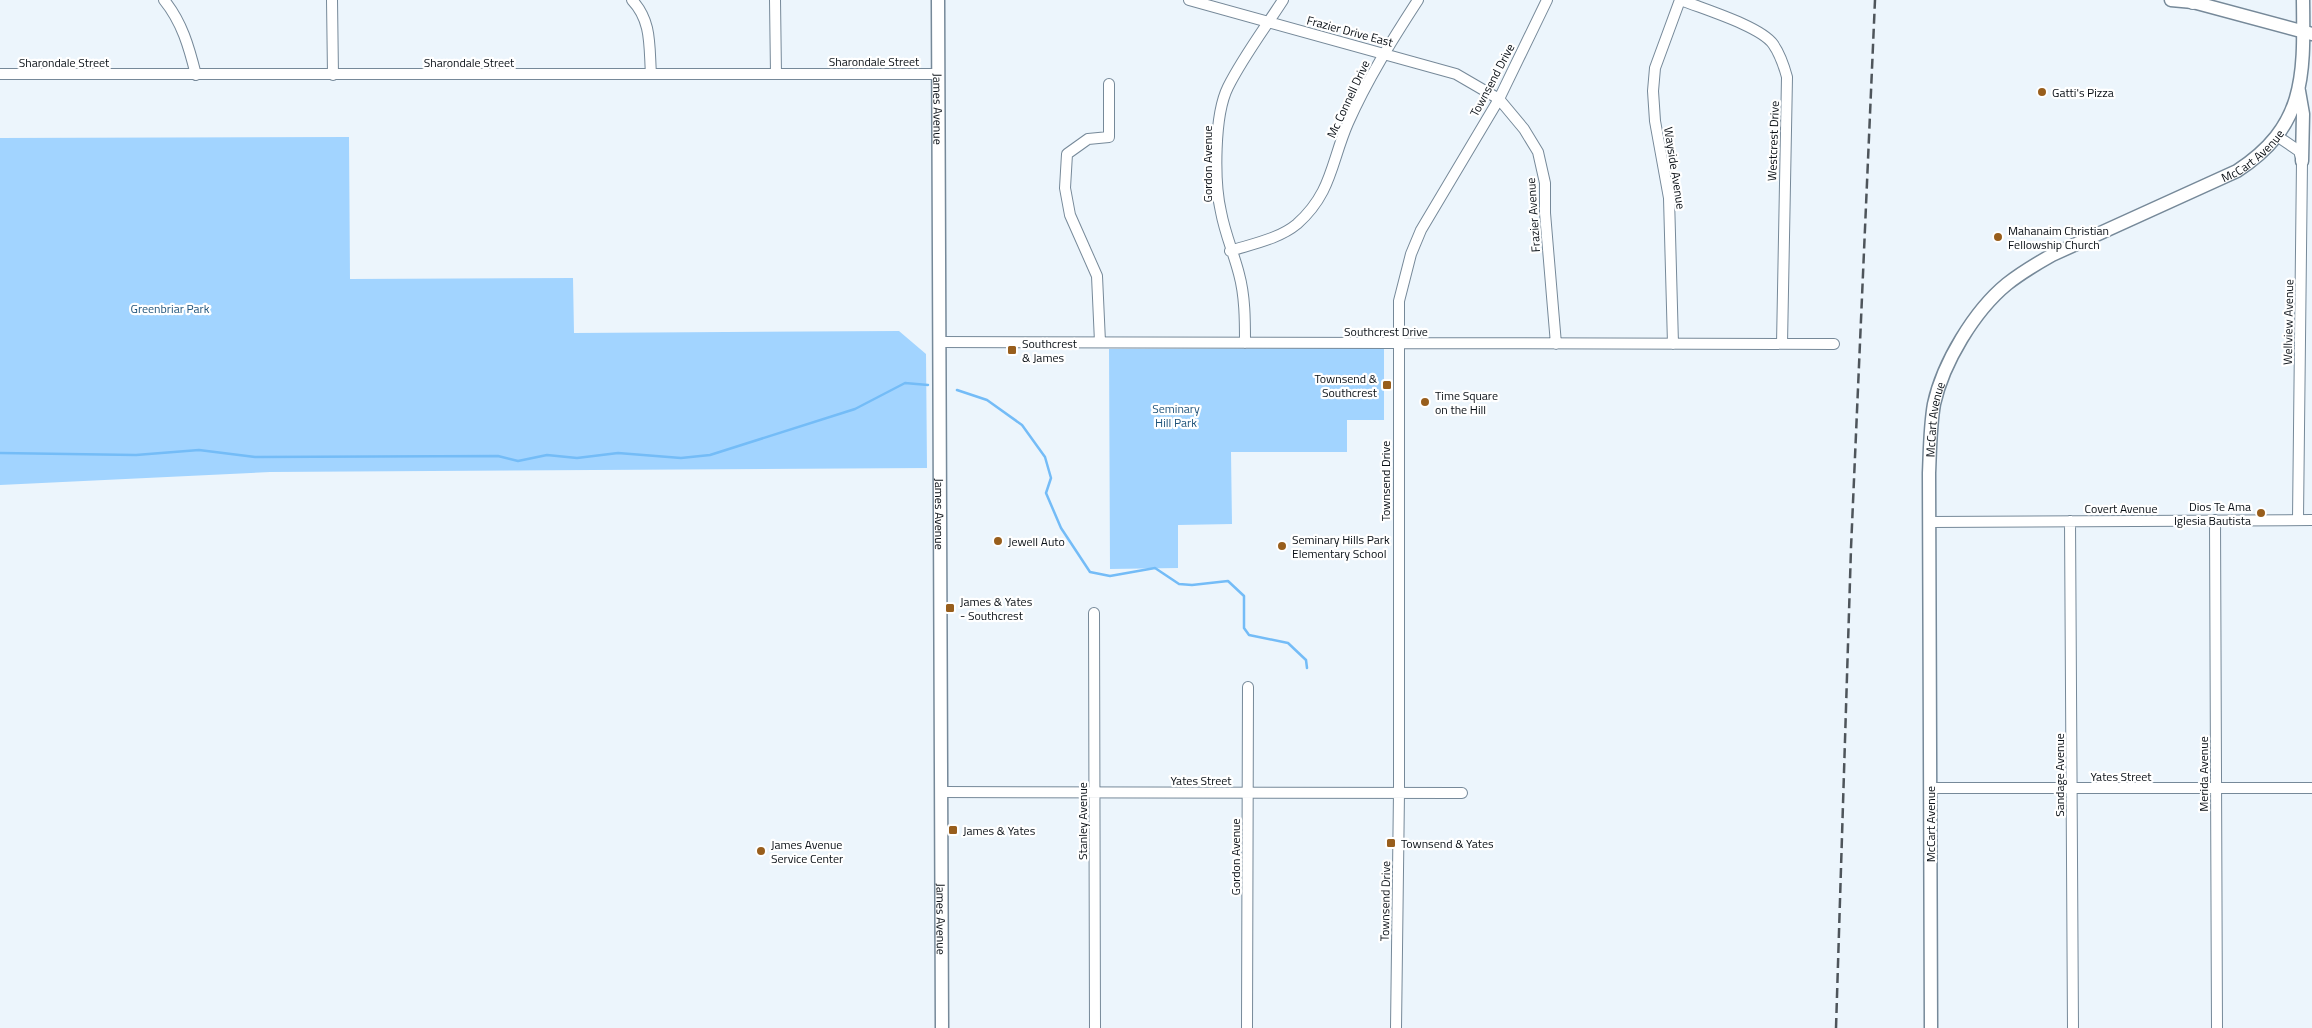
<svg xmlns="http://www.w3.org/2000/svg" width="2312" height="1028" font-family="'Titillium Web',sans-serif">
  <style>
    .green { fill: #a2d4ff }
    .lines { fill: none; stroke-linecap: round; stroke-linejoin: round }
    .stream { stroke: #74bcf7; stroke-width: 2.5 }
    .minor-casing { stroke: #768999; stroke-width: 12 }
    .major-casing { stroke: #768999; stroke-width: 15 }
    .highway-casing { stroke: #768999; stroke-width: 16 }
    .minor { stroke: #fff; stroke-width: 10 }
    .major { stroke: #fff; stroke-width: 12 }
    .highway { stroke: #fff; stroke-width: 14 }
    .rail { stroke: #4e555b; stroke-width: 2.5; stroke-dasharray: 10 5; stroke-linecap: butt }
    .poi-dot { fill: #985e1c; stroke: #fff; stroke-width: 2 }
    .labels { text-anchor: middle; dominant-baseline: central; stroke-width: 4.5; stroke-linejoin: round; paint-order: stroke }
    .street-label { font-size: 12px; fill: #080e14; stroke: #fff }
    .poi-label { font-size: 12px; fill: #080e14; stroke: #fff; text-anchor: start }
    .park-label { font-size: 12px; fill: #1f537a; stroke: #fff }
  </style>
  <rect width="100%" height="100%" fill="#ecf5fc"/>
  <path class="green" d="M349,137L350,279L573,278L574,333L899,331L926,354L927,468L270,472L0,485V138Z
    M1384,348V420H1347V452H1231L1232,524L1178,525V568L1110,569L1109,349Z"/>
  <g class="lines">
    <path class="stream" d="M957,390L987,400L1022,425L1045,457L1051,478L1046,493L1061,528L1090,572L1110,576L1155,568L1179,584L1192,585L1228,581L1244,596V628L1249,635L1288,643L1306,660L1307,668
      M0,453L136,455L199,450L255,457L498,456L518,461L547,455L577,458L618,453L681,458L710,455L855,409L905,383L928,385"/>
    <g class="minor-casing">
      <path id="minor" d="M164,0C182,22 189,47 196,75
        M332,0L333,75
        M632,0C652,21 649,46 651,74
        M775,0L776,74
        M1189,0L1456,74L1499,99L1524,129L1538,152L1545,183V213L1556,344
        M1681,0C1703,9 1760,26 1773,44C1780,54 1784,66 1787,77L1782,344
        M0,74H938
        M2277,136L2299,151L2302,161L2298,519
        M1230,251C1252,244 1279,239 1297,224C1332,193 1331,162 1348,123C1367,80 1392,40 1418,0
        M939,342L1834,344
        M1100,342L1097,276L1070,215L1065,188L1067,154L1088,139L1109,137V84
        M1245,343C1245,320 1245,296 1239,274C1234,254 1225,234 1221,212C1214,182 1214,115 1228,87C1243,57 1265,28 1283,0
        M1673,344L1669,198L1655,121L1653,91L1655,68L1680,0
        M2215,520L2217,1028
        M2070,521L2073,1028
        M1930,522L2312,520
        M1094,613L1095,1028
        M1930,788H2312
        M941,792L1462,793
        M1247,1028L1248,687
        M1396,1028L1399,792V301L1411,254L1421,230L1499,99L1547,0"/>
    </g>
    <g class="major-casing">
      <g id="major">
        <path id="s1" d="M938,0L942,1028"/>
        <path d="M2171,0L2193,2L2312,34"/>
        <path d="M2299,91L2303,114L2302,161"/>
        <path id="s2" d="M1931,1028L1929,473C1930,451 1930,427 1934,404C1943,363 1974,311 2007,284C2021,273 2036,264 2052,255L2237,171C2306,126 2304,76 2303,0"/>
      </g>
    </g>
    <g class="highway-casing">
      <path id="highway" d="M2190,0L2193,2"/>
    </g>
    <use href="#minor" class="minor"/>
    <use href="#major" class="major"/>
    <use href="#highway" class="highway"/>
    <path class="rail" d="M1836,1028L1851,548L1875,0"/>
  </g>
  <g class="poi-dot">
    <circle cx="2042" cy="92" r="5"/>
    <circle cx="1998" cy="237" r="5"/>
    <rect x="1007" y="345" width="10" height="10" rx="2.5"/>
    <rect x="1382" y="380" width="10" height="10" rx="2.5"/>
    <circle cx="1425" cy="402" r="5"/>
    <circle cx="2261" cy="513" r="5"/>
    <circle cx="998" cy="541" r="5"/>
    <circle cx="1282" cy="546" r="5"/>
    <rect x="945" y="603" width="10" height="10" rx="2.5"/>
    <rect x="948" y="825" width="10" height="10" rx="2.5"/>
    <rect x="1386" y="838" width="10" height="10" rx="2.5"/>
    <circle cx="761" cy="851" r="5"/>
  </g>
  <g class="labels">
    <g class="street-label">
      <text transform="translate(1350 31) rotate(15)">Frazier Drive East</text>
      <text x="874" y="61">Sharondale Street</text>
      <text x="64" y="62">Sharondale Street</text>
      <text x="469" y="62">Sharondale Street</text>
      <text transform="translate(1492 80) rotate(-62)">Townsend Drive</text>
      <text transform="translate(1348 99) rotate(-65)">Mc Connell Drive</text>
      <text stroke="none"><textPath href="#s1" startOffset="109">James Avenue</textPath></text>
      <text transform="translate(1773 141) rotate(-88)">Westcrest Drive</text>
      <text stroke="none"><textPath href="#s2" startOffset="1045">McCart Avenue</textPath></text>
      <text transform="translate(1207 164) rotate(-90)">Gordon Avenue</text>
      <text transform="translate(1675 168) rotate(81)">Wayside Avenue</text>
      <text transform="translate(1533 215) rotate(-94)">Frazier Avenue</text>
      <text transform="translate(2288 322) rotate(-89)">Wellview Avenue</text>
      <text x="1386" y="331">Southcrest Drive</text>
      <text stroke="none"><textPath href="#s2" startOffset="609">McCart Avenue</textPath></text>
      <text transform="translate(1385 481) rotate(-90)">Townsend Drive</text>
      <text x="2121" y="508">Covert Avenue</text>
      <text stroke="none"><textPath href="#s1" startOffset="514">James Avenue</textPath></text>
      <text transform="translate(2203 774) rotate(-90)">Merida Avenue</text>
      <text transform="translate(2059 775) rotate(-90)">Sandage Avenue</text>
      <text x="2121" y="776">Yates Street</text>
      <text x="1201" y="780">Yates Street</text>
      <text transform="translate(1082 821) rotate(-90)">Stanley Avenue</text>
      <text transform="translate(1930 824) rotate(-90)">McCart Avenue</text>
      <text transform="translate(1235 857) rotate(-90)">Gordon Avenue</text>
      <text transform="translate(1385 901) rotate(-89)">Townsend Drive</text>
      <text stroke="none"><textPath href="#s1" startOffset="919">James Avenue</textPath></text>
    </g>
    <g class="poi-label">
      <text x="2052" y="92">Gatti's Pizza</text>
      <text x="2008" y="230">Mahanaim Christian<tspan x="2008" dy="14">Fellowship Church</tspan></text>
      <text x="1022" y="343">Southcrest<tspan x="1022" dy="14">&amp; James</tspan></text>
      <text x="1377" y="378" text-anchor="end">Townsend &amp;<tspan x="1377" dy="14">Southcrest</tspan></text>
      <text x="1435" y="395">Time Square<tspan x="1435" dy="14">on the Hill</tspan></text>
      <text x="2251" y="506" text-anchor="end">Dios Te Ama<tspan x="2251" dy="14">Iglesia Bautista</tspan></text>
      <text x="1292" y="539">Seminary Hills Park<tspan x="1292" dy="14">Elementary School</tspan></text>
      <text x="1008" y="541">Jewell Auto</text>
      <text x="960" y="601">James &amp; Yates<tspan x="960" dy="14">- Southcrest</tspan></text>
      <text x="963" y="830">James &amp; Yates</text>
      <text x="1401" y="843">Townsend &amp; Yates</text>
      <text x="771" y="844">James Avenue<tspan x="771" dy="14">Service Center</tspan></text>
    </g>
    <g class="park-label">
      <text x="170" y="308">Greenbriar Park</text>
      <text x="1176" y="408">Seminary<tspan x="1176" dy="14">Hill Park</tspan></text>
    </g>
  </g>
</svg>
